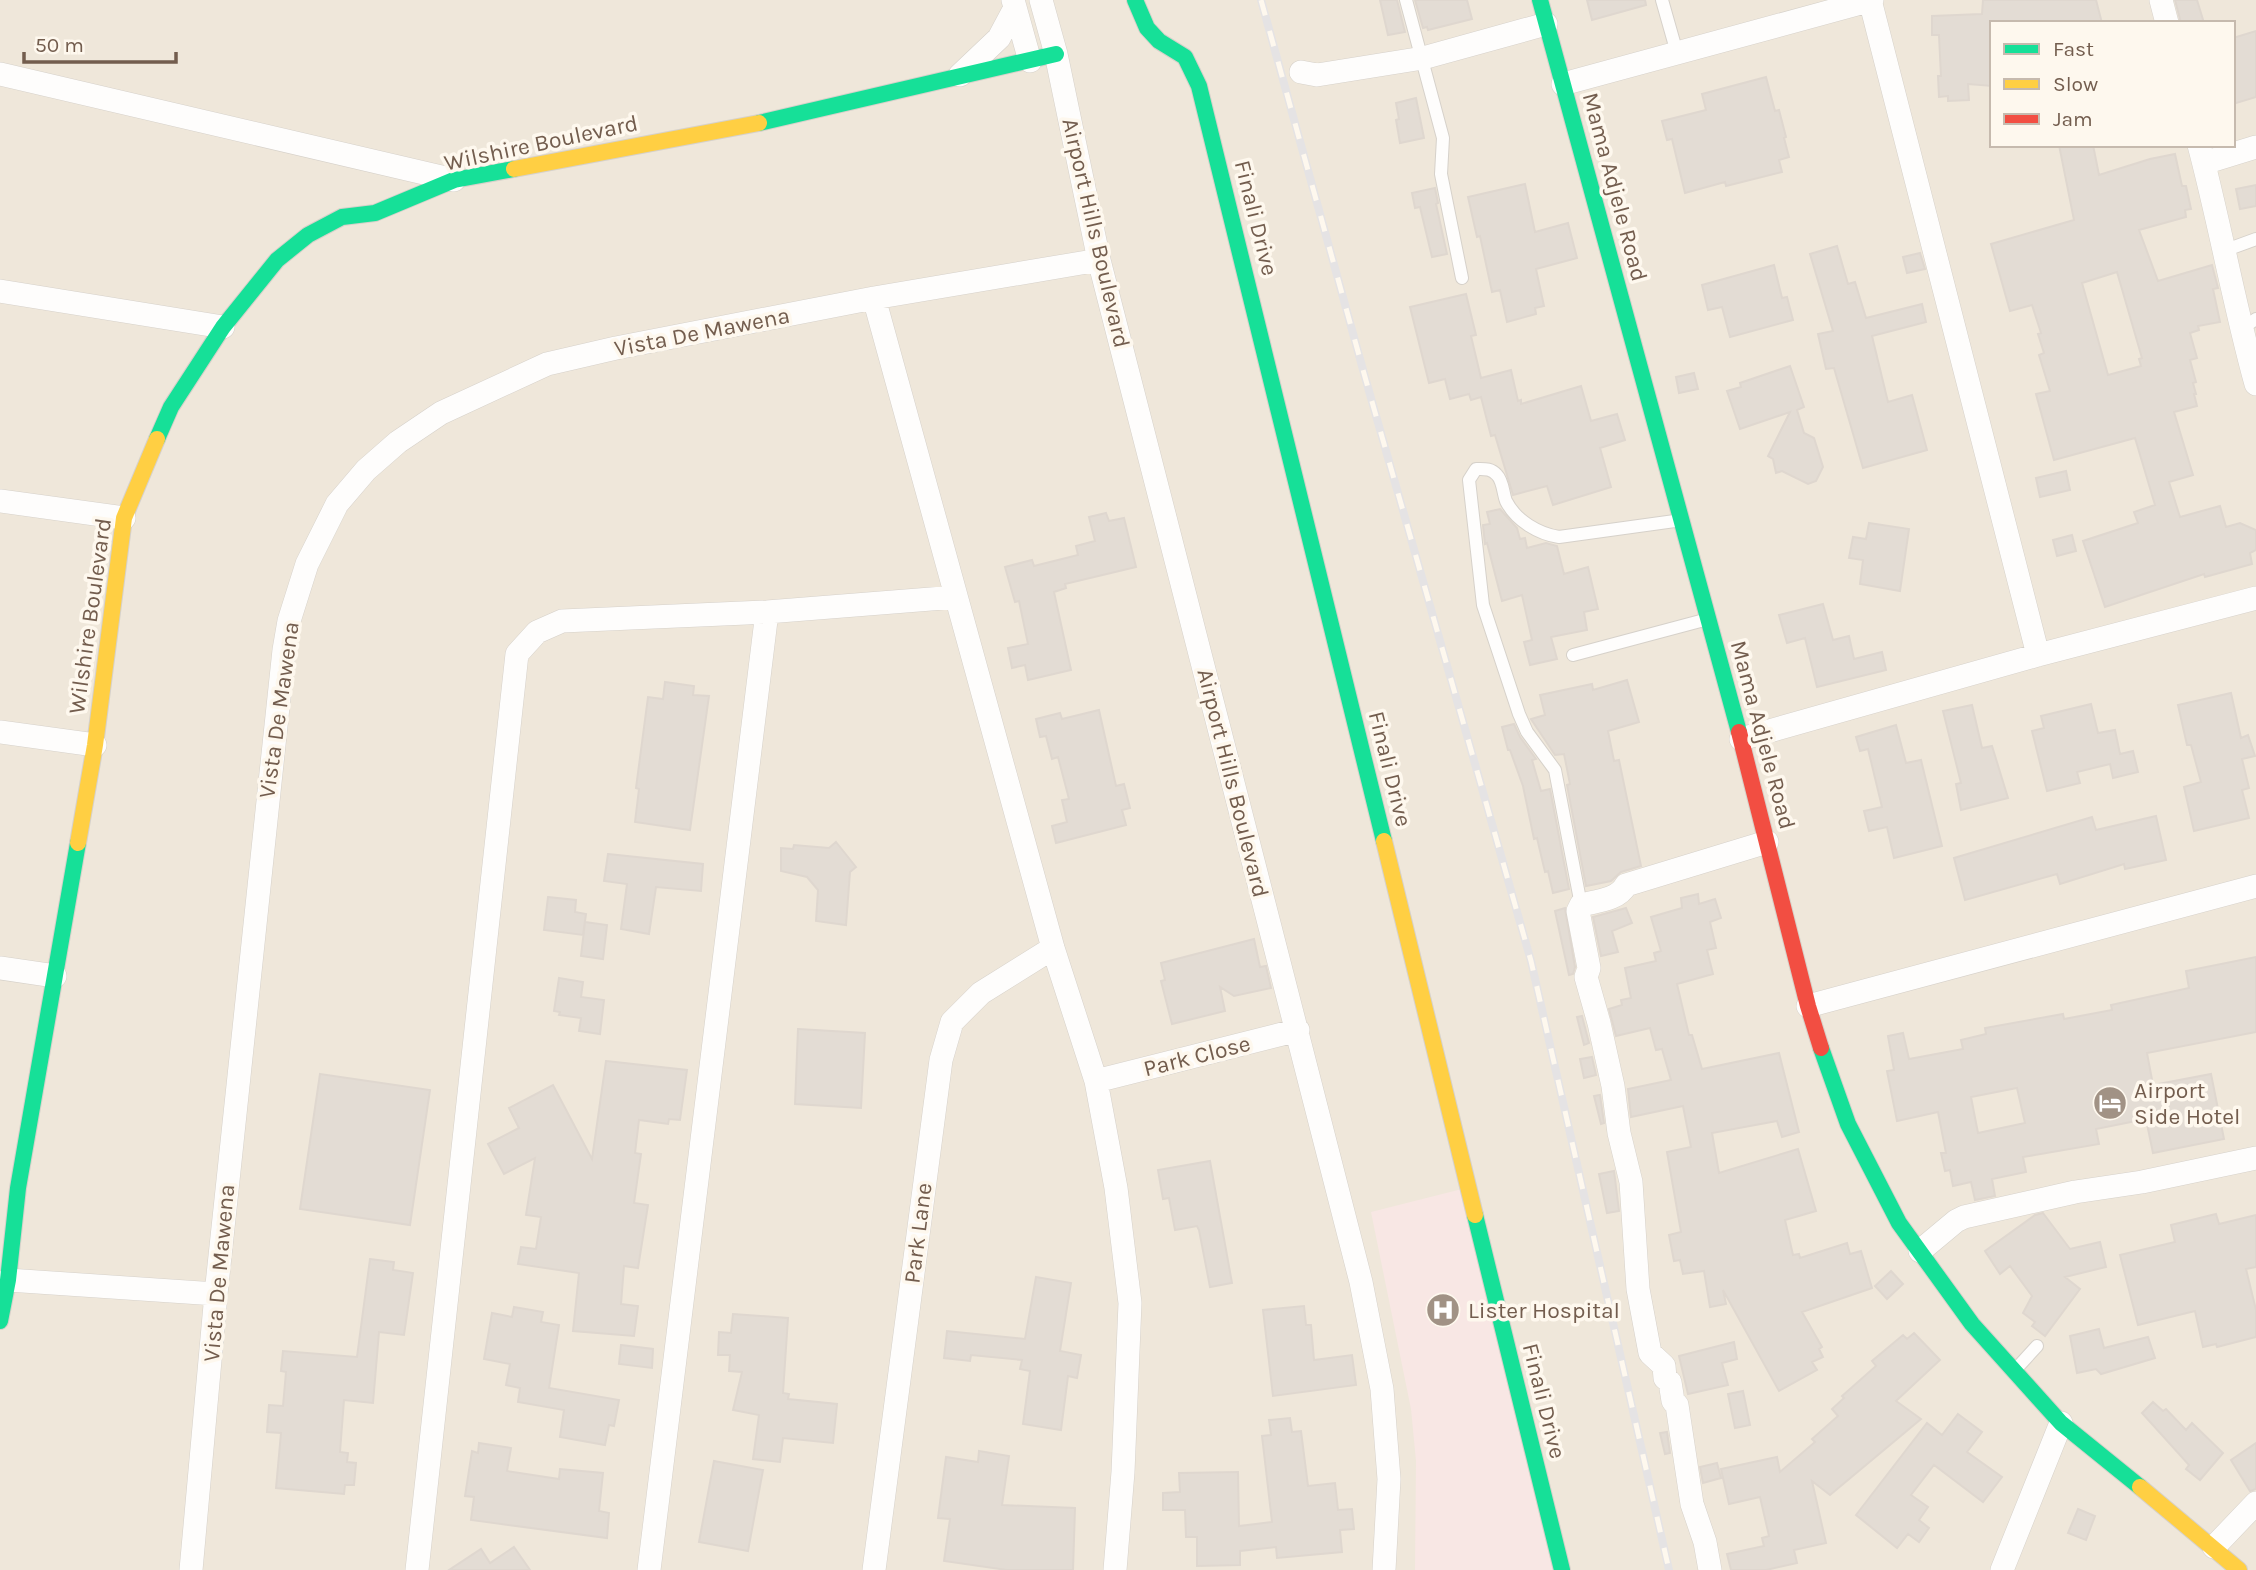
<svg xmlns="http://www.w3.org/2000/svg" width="2256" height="1570" font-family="Karla,sans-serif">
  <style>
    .residential { fill: #efe7da; fill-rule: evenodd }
    .medical { fill: #f8e7e4 }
    .building { fill: #e3dcd4; stroke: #dfd7cf; stroke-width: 2; fill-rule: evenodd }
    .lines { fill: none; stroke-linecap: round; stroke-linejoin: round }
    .lane-casing { stroke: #d6d1ca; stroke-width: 14 }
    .street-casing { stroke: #d6d1ca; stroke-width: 24 }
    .fast-casing { stroke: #d6d1ca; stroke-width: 18 }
    .slow-casing { stroke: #d6d1ca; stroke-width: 18 }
    .jam-casing { stroke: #d6d1ca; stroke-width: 18 }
    .lane { stroke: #fefdfc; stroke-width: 12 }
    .street { stroke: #fefdfc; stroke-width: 23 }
    .fast { stroke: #16e098; stroke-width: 16 }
    .slow { stroke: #ffcf43; stroke-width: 16 }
    .jam { stroke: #f24e42; stroke-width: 16 }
    .rail-casing { stroke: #e5e3e4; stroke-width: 8 }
    .rail { stroke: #fef8ee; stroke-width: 5; stroke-dasharray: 16; stroke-linecap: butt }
    .labels { text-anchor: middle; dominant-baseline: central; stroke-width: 7; stroke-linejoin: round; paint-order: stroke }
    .street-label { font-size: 23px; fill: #735d4e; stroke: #fef8ee }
    .poi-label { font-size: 23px; fill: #735d4e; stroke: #fef8ee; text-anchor: start }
  </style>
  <rect width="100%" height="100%" fill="#f7f4ec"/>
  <path class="residential" d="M0,0H2256V1570H0ZM1992,23H2233V145H1992Z"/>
  <path class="medical" d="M1466,1188L1556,1570H1415L1416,1461L1411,1409L1371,1212Z"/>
  <path class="building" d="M1380,0H1397L1405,32L1388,35Z
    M1415,0H1467L1472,19L1428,30L1427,27L1423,28Z
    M1587,0H1645L1646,5L1592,20Z
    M1983,0H2096L2102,23H1992V86L1968,84L1969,100L1948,101V96L1939,97L1938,76H1941L1939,35H1932V16L1982,14Z
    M2175,0H2197L2204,23H2181Z
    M2256,31V97L2233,104V38Z
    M1766,77L1775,111L1779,110L1786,137L1784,138L1789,157L1779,160L1782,172L1726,186L1725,182L1685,193L1672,139L1667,140L1662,121L1706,110L1702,94Z
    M1416,98L1424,138L1400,143L1396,120L1399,119L1396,103Z
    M2059,145H2093L2099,175L2150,159L2175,154L2182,186H2186L2191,209L2185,210L2186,217L2139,230L2158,281L2212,265L2218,288L2213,289L2220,322L2198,326L2199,330L2190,333L2197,358L2190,360L2196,382L2193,383L2196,394H2194L2197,406L2174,412L2193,475L2169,482L2180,517L2220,506L2226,527L2240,523L2256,530V550L2250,553L2252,564L2205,577L2204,574L2105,607L2083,541L2138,523L2134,512L2155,505L2135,438L2054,460L2036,394L2050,391L2039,355L2044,353L2038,334L2041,333L2032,305L2010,311L1991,244L2074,220ZM2117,272L2142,358L2139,359L2141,366L2108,375L2082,283Z
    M1525,184L1535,232L1568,223L1577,258L1536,269L1544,306L1535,308L1536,314L1507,322L1500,290L1492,292L1480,236L1477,237L1468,197Z
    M2256,185V206L2240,209L2236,189Z
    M1435,188L1438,203L1436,204L1447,254L1432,257L1420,207L1415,208L1412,193Z
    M1837,246L1848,284L1855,282L1866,318L1922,304L1926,322L1872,336L1888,402L1912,395L1927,450L1863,468L1834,368L1826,369L1818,334L1833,331L1810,254Z
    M1920,253L1925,269L1907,273L1903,257Z
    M1774,265L1782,298L1787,297L1793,320L1730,337L1722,307L1708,310L1702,285Z
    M1466,294L1476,335L1471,336L1481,378L1511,370L1518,401L1521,400V404L1581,386L1591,421L1617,414L1625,440L1600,448L1611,487L1553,505L1547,486L1513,495L1495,435L1491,436L1481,397L1471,400L1469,394L1450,399L1445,379L1429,383L1410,307Z
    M1790,366L1804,407L1797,410L1804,433L1814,438L1823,467L1816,481L1808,484L1782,471L1776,473L1773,459L1768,456L1790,412L1740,429L1727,391L1741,387L1740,383Z
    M1694,373L1698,389L1679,393L1676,377Z
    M2066,471L2070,490L2040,497L2036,478Z
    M1500,509L1517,528L1520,539L1525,538L1527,548L1546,543L1557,546L1564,574L1588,567L1598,609L1584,612L1587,630L1551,637L1557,659L1530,665L1524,642L1532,640L1522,595L1502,601L1487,543L1485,544L1483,525L1490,524L1487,512Z
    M1106,513L1109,521L1124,518L1136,567L1065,584L1066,588L1054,592L1071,670L1028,680L1025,665L1012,668L1008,648L1028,644L1019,601L1015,602L1005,567L1032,560L1034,566L1078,555L1076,546L1095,541L1089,517Z
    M1869,523L1909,529L1900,591L1860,584L1863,560L1849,558L1853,537L1866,539Z
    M2072,535L2076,551L2057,556L2053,540Z
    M1823,604L1833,640L1849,636L1854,659L1882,652L1886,670L1817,687L1805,638L1787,643L1779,615Z
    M1627,680L1639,722L1608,731L1614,761L1619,760L1641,866L1621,872L1611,881L1586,886L1567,785L1570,784L1564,754L1555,755L1531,719L1545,715L1540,695L1592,684L1593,690Z
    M665,682L694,686L693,695L709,696L690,830L635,822L639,789L636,788L648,697L663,699Z
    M2231,693L2241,738L2248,735L2255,756L2242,759L2249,788L2242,790L2249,818L2194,831L2184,787L2201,782L2191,745H2187L2178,705Z
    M2091,704L2098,733L2115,730L2120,754L2133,751L2138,772L2113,778L2110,764L2077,772L2080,783L2047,791L2032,731L2044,728L2041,716Z
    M1972,705L1982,748L1992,746L2008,798L1961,810L1956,784L1961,783L1943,711Z
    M1099,710L1116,786L1124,784L1130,808L1122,810L1126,825L1056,843L1052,826L1067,822L1062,800L1069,799L1058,757L1052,759L1046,736L1040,737L1036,719L1060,713L1062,719Z
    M1514,724L1520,737L1536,759L1532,760L1541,791L1550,789L1569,889L1553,893L1548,871L1545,872L1537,838L1534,839L1523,786L1510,750H1508L1502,727Z
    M1896,725L1906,763L1921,760L1942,846L1894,858L1887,827L1869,831L1864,811L1882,807L1868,749L1860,751L1856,737Z
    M2156,816L2166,860L2125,869L2124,864L2060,884L2057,874L1965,900L1954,858L2092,817L2096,830Z
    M836,842L856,867L850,872L846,925L816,921L818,890L807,877L781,871V848L793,849L794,845L829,848Z
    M608,854L703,864L701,891L656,887L649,934L621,929L627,884L604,881Z
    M1698,894L1699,904L1715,899L1721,918L1710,922L1716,948L1707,950L1713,974L1677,984L1689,1035H1692L1702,1069L1779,1053L1799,1132L1782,1137L1777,1121L1712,1133L1719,1173L1798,1149L1816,1211L1785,1220L1793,1255L1799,1254L1800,1258L1847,1243L1850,1254L1861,1251L1872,1288L1802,1312L1822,1347L1819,1349L1823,1357L1812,1362L1817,1370L1779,1391L1723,1290L1726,1304L1710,1307L1704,1271L1683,1274L1680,1260L1674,1261L1669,1235L1681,1232L1667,1152L1691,1147L1683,1106L1631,1117L1628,1089L1671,1080L1662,1049L1656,1050L1650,1028L1616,1036L1609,1009L1622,1005L1621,1000L1631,998L1625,968L1656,961L1654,953L1661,951L1651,917L1682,908L1681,898Z
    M548,897L576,900L575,912L586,914L583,935L544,930Z
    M1565,908L1575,967L1573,974L1569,975L1555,911Z
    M1626,908L1632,923L1612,931L1618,952L1601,956L1593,917Z
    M585,922L607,925L603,959L581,956Z
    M1254,939L1260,967L1266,966L1271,988L1234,996L1220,987L1225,1011L1172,1024L1161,981L1165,980L1161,963Z
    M2256,957V1032L2147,1053L2153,1085L2211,1074L2224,1139L2153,1153L2146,1119L2096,1129L2099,1144L2023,1157L2026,1172L1992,1179L1995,1196L1975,1200L1971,1182L1953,1186L1950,1170L1945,1171L1941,1153H1946L1938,1112L1897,1121L1887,1071L1894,1070L1888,1036L1903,1033L1909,1059L1963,1049L1961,1040L1986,1034L1985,1028L2063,1014L2064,1019L2112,1010L2111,1005L2189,988L2186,971ZM2017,1088L2025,1123L1978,1133L1971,1097Z
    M559,978L583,982L581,997L604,1000L600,1034L579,1031L581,1018L559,1015L560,1012L554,1011Z
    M1582,1016L1589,1043L1584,1045L1577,1017Z
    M798,1029L865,1033L861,1108L795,1104Z
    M1592,1057L1596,1075L1584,1078L1580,1059Z
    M606,1061L687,1070L680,1120L669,1119L668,1124L639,1120L635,1153L641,1154L634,1203L648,1205L638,1268L624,1266L621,1304L638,1306L634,1336L573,1331L579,1273L518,1264L521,1247L536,1249L541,1217L526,1215L535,1158L504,1174L488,1144L519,1128L509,1108L553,1085L592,1159Z
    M320,1074L430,1090L410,1225L300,1209Z
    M1600,1095L1604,1123L1601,1124L1594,1096Z
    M1210,1161L1232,1283L1210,1287L1199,1230L1197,1226L1175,1230L1169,1198L1163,1199L1158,1170Z
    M1614,1171L1619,1211L1607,1213L1599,1174Z
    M2043,1213L2070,1249L2100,1242L2106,1267L2065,1277L2080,1289L2045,1336L2032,1326L2035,1322L2023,1313L2032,1296L2010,1266L2000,1274L1985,1251L2035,1215Z
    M2216,1214L2219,1224L2256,1215V1267L2246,1269L2256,1310V1337L2217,1347L2216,1344L2203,1347L2195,1311L2138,1325L2120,1255L2175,1242L2171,1225Z
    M370,1259L394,1262L393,1270L413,1273L404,1335L379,1332L373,1403L344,1400L340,1452L348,1453L347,1462L356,1463L354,1485H345L344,1494L276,1488L281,1433L267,1432L269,1405L283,1406L286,1372L281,1371L283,1351L357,1357Z
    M1891,1271L1903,1284L1887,1299L1875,1286Z
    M1036,1277L1071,1283L1060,1351L1081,1355L1077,1378L1068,1376L1061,1430L1023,1424L1030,1371L1020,1369L1022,1360L971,1355L970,1361L944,1358L947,1331L1025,1339Z
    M1304,1306L1306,1325H1311L1314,1360L1352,1355L1356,1385L1273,1396L1263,1310Z
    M514,1307L543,1312L541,1322L559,1325L549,1388L619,1400L614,1426L609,1425L605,1445L560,1437L564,1410L518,1402L520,1388L506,1385L510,1364L484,1359L492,1313L512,1317Z
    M733,1314L788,1318L783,1393L789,1394L788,1399L837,1404L833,1443L783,1438L780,1462L753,1459L759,1415L733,1410L742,1372L729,1371L730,1355H718L719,1332L731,1333Z
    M2099,1329L2104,1348L2148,1337L2155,1358L2101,1374L2096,1369L2077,1373L2070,1336Z
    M1914,1333L1940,1360L1896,1401L1921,1419L1830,1495L1812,1481L1826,1543L1794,1550L1797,1563L1766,1570H1731L1727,1554L1764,1546L1762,1538L1769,1536L1760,1497L1729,1504L1721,1469L1777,1457L1780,1472L1815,1442L1812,1439L1838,1416L1832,1409L1844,1398L1842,1396L1876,1366L1872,1361L1903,1335L1907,1339Z
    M1734,1342L1737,1359L1722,1363L1728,1385L1688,1394L1679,1356Z
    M621,1345L653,1349L652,1368L619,1364Z
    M1743,1391L1750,1425L1735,1428L1728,1394Z
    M2153,1402L2163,1411L2166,1409L2186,1430L2192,1423L2223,1453L2200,1480L2186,1469L2189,1465L2142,1413Z
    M1958,1414L1982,1432L1967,1452L2002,1477L1983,1502L1934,1465L1911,1495L1928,1507L1919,1520L1929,1528L1919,1542L1908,1534L1897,1548L1856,1515L1927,1423L1942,1435Z
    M1290,1418L1292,1432L1301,1431L1308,1486L1335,1483L1338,1510L1352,1509L1354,1529L1340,1530L1342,1552L1277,1558L1276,1547L1240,1551V1565L1197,1566V1537H1186L1185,1510H1163V1493L1180,1492L1179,1473L1238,1472L1239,1526L1272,1522L1262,1436L1271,1435L1269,1420Z
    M1667,1432L1670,1453L1665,1454L1660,1433Z
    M479,1443L511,1448L507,1471L559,1479L560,1469L603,1473L599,1511L609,1513L607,1538L471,1520L474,1497L465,1496L472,1451L478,1453Z
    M2256,1443V1489L2250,1491L2231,1460Z
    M979,1451L1009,1456L1002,1505L1075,1508L1073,1570H1007L944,1561L950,1519L938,1518L946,1457L978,1462Z
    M714,1461L763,1470L748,1551L699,1542Z
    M1717,1463L1721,1478L1703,1483L1700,1467Z
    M2078,1509L2095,1516L2086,1540L2068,1533Z
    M514,1547L530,1570H449L481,1549L490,1563Z"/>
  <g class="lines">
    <g class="lane-casing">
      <path id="lane" d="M1406,0L1443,138L1441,174L1462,278
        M1662,0L1677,53
        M2226,250L2256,239
        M2241,329L2256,319
        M1573,655L1708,619
        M1581,905L1555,770L1527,732L1519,714L1483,605L1469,480L1476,469C1484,469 1491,468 1497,475C1503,481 1503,493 1506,501C1516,521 1539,534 1559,537L1682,520
        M2016,1369L2037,1346"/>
    </g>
    <g class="street-casing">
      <path id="street" d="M1013,0L1030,61
        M1041,0L1056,54L1099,260L1361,1282L1382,1389L1389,1479L1384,1570
        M1870,0L2038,655
        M2161,0L2167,23
        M1301,72L1317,75L1423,58L1546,24
        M0,74L454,180
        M960,75L999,38L1015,8
        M1563,84L1872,0
        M2199,145C2220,224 2234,305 2256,384
        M2204,163L2256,147
        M0,291L223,327
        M874,298L1053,948L1096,1081L1116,1188L1130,1303L1123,1472L1115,1570
        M0,501L124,518
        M0,732L95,745
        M1741,739L2038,655L2256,598
        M0,968L55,976
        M1808,1006L2256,886
        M1096,1081L1298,1030
        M1920,1251L1956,1221L1964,1217L2075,1192L2142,1182L2256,1158
        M8,1280L216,1294
        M2214,1547L2256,1503
        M191,1570L216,1294L284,650L289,621L307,564L337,504L366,470L398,442L441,413L547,364L616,348L874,298L1099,260
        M417,1570L517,654L537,632L562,621L767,612L956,597
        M649,1570L767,612
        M874,1570L941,1060L952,1022L981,993L1053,948
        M1710,1570L1705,1542L1692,1504L1677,1405L1673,1401L1670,1382L1665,1378L1664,1366L1650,1353L1638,1289L1631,1182L1619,1133L1613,1086L1599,1023L1586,977L1589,968L1578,911L1581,905C1597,901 1618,900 1626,885L1767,842
        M2002,1570L2061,1423"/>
    </g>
    <g class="fast-casing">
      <path id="fast" d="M1135,0L1147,28L1159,41L1185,57L1199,86L1384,841
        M1540,0L1739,732
        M759,123L1056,54
        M157,439L171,407L223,327L277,260L308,235L342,217L375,213L454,180L514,169
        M1821,1048L1848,1124L1899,1223L1972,1324L2061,1423L2140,1487
        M1475,1215L1562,1570
        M0,1321L8,1280L18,1188L78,843"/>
    </g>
    <g class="slow-casing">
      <path id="slow" d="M514,169L759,123
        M1384,841L1475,1215
        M78,843L95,745L124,518L157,439
        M2140,1487L2239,1570"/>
    </g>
    <g class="jam-casing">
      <path id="jam" d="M1739,732L1808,1006L1821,1048"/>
    </g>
    <use href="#lane" class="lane"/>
    <use href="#street" class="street"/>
    <use href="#fast" class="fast"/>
    <use href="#slow" class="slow"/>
    <use href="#jam" class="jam"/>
    <g class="rail-casing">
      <path id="rail" d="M1261,0L1365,377L1531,961L1669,1570"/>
    </g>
    <use href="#rail" class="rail"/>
  </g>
  <defs>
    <g id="hotel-disc" transform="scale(1.75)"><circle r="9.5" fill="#a19285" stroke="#fef8ee"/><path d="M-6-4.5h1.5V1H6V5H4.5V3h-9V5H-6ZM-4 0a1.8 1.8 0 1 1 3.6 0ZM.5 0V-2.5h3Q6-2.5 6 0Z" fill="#fff"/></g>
    <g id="hospital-disc" transform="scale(1.75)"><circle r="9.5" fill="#a19285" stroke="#fef8ee"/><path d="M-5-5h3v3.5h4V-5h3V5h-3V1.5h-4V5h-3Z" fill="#fff"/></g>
  </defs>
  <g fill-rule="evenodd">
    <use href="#hotel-disc" x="2110" y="1103"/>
    <use href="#hospital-disc" x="1443" y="1310"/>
  </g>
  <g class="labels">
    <g class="street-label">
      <text transform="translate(541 143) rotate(-12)">Wilshire Boulevard</text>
      <text transform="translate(1615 187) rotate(75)">Mama Adjele Road</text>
      <text transform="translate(1256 218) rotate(76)">Finali Drive</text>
      <text transform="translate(1096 233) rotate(77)">Airport Hills Boulevard</text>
      <text transform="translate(702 332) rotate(-11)">Vista De Mawena</text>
      <text transform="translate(90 616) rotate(-82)">Wilshire Boulevard</text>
      <text transform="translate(279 710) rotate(-82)">Vista De Mawena</text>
      <text transform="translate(1763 735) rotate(75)">Mama Adjele Road</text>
      <text transform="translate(1390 769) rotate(76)">Finali Drive</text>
      <text transform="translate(1233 783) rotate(76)">Airport Hills Boulevard</text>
      <text transform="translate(1197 1056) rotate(-14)">Park Close</text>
      <text transform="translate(918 1233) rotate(-83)">Park Lane</text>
      <text transform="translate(219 1273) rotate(-85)">Vista De Mawena</text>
      <text transform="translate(1544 1401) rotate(76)">Finali Drive</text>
    </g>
    <g class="poi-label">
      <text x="2134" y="1090">Airport<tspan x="2134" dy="26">Side Hotel</tspan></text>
      <text x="1468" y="1310">Lister Hospital</text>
    </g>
  </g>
  <rect x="1990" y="21" width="245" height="126" fill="#fef8ee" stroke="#c6baae" stroke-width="2"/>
  <rect x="2004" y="44" width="35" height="10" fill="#16e098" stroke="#c6baae" stroke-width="2"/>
  <text x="2053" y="56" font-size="21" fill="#735d4e">Fast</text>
  <rect x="2004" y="79" width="35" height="10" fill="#ffcf43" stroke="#c6baae" stroke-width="2"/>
  <text x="2053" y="91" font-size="21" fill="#735d4e">Slow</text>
  <rect x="2004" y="114" width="35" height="10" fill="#f24e42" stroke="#c6baae" stroke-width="2"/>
  <text x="2053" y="126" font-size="21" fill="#735d4e">Jam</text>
  <path d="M24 52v10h152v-10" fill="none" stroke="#735d4e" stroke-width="3.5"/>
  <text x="35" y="52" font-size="21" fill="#735d4e" stroke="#fef8ee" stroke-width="5" paint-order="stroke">50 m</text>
</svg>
